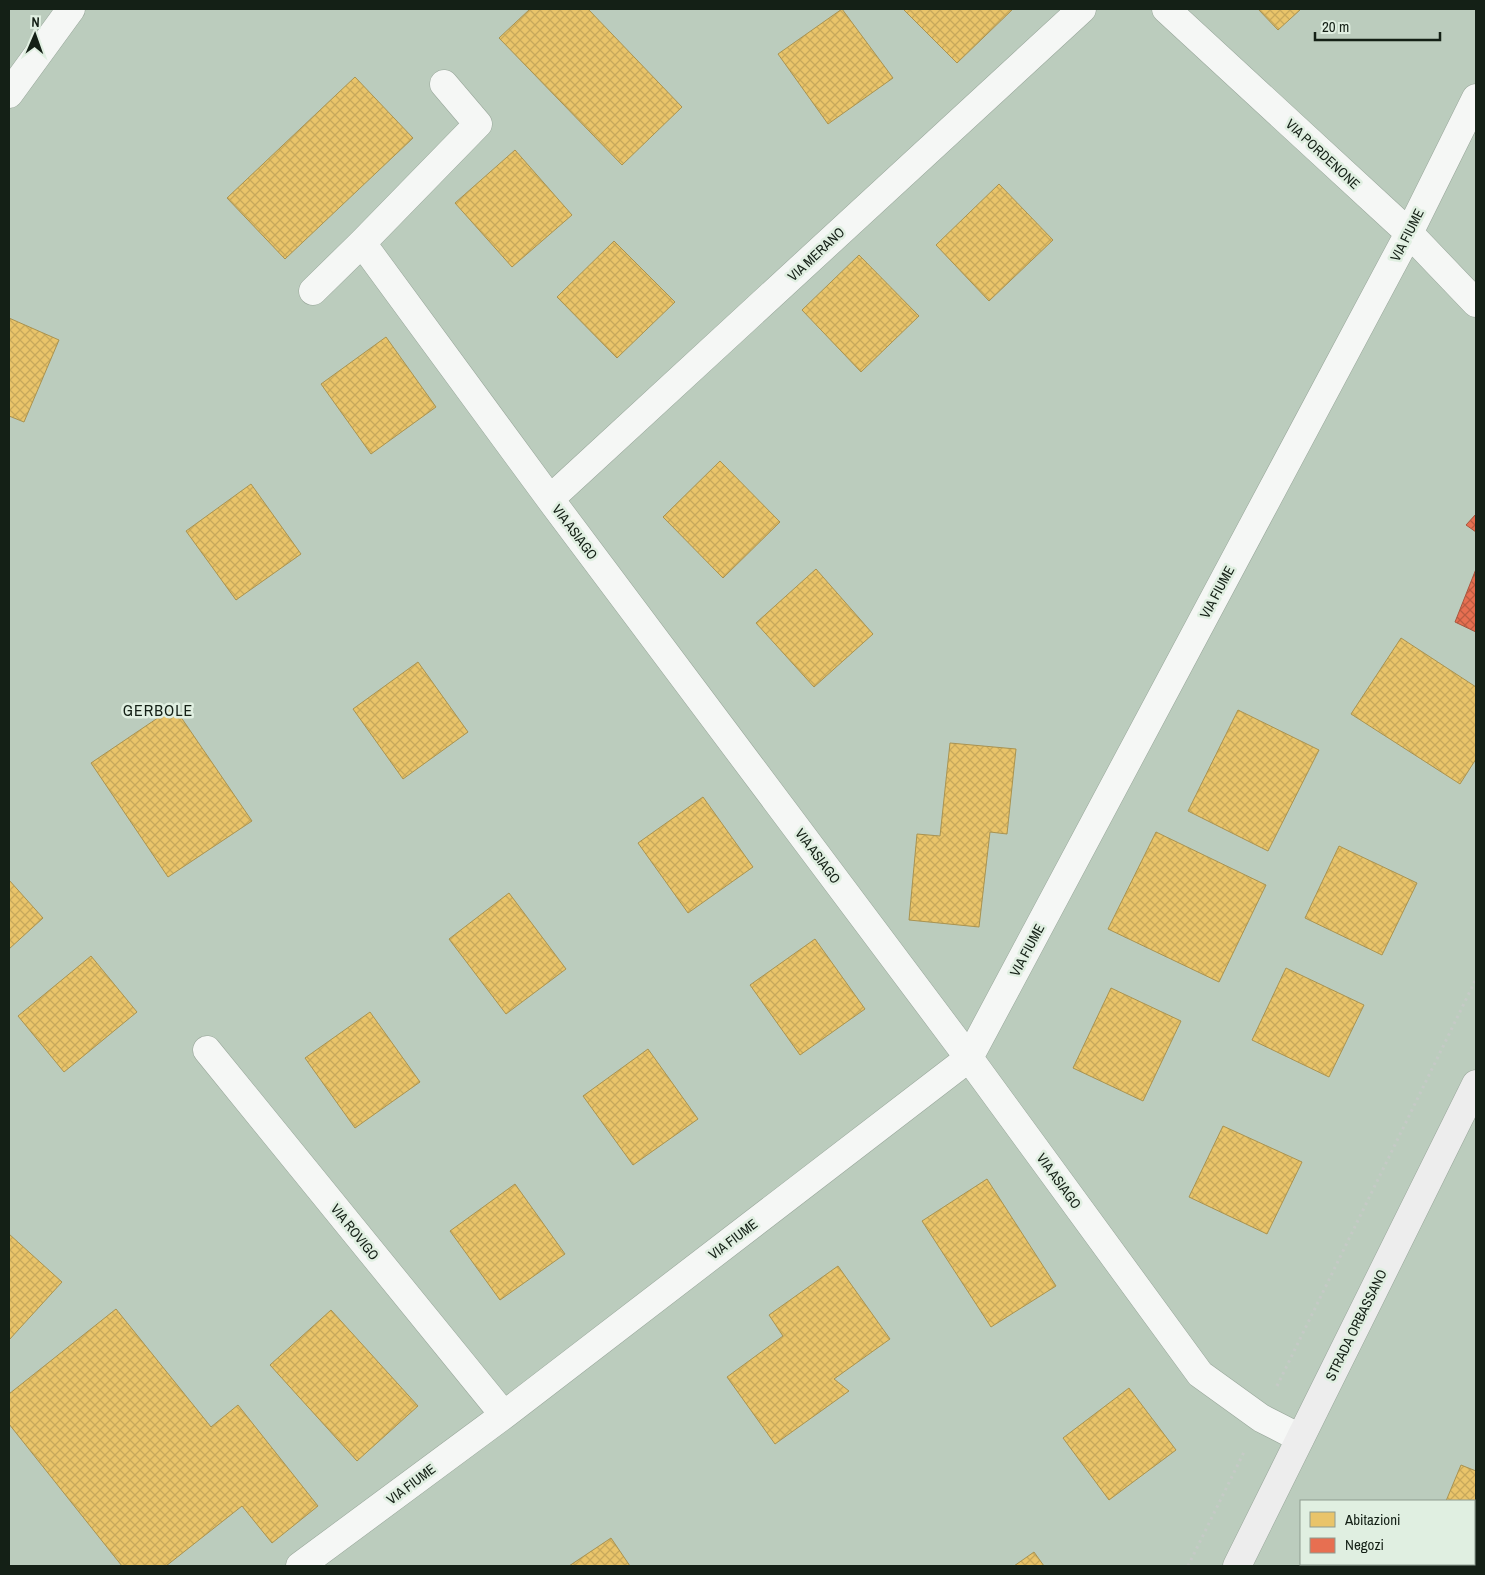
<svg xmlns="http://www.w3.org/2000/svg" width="1485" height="1575" font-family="'Archivo Narrow',sans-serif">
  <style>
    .homes { fill: url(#homes-cross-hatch); stroke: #a99351 }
    .shops { fill: url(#shops-cross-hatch); stroke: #a8573f }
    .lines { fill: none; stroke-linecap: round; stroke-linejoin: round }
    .minor-casing { stroke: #98a69a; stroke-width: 29 }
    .secondary-casing { stroke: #98a69a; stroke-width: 29 }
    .path { stroke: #c5cac6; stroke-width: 3; stroke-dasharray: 2.5 4; stroke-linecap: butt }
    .minor { stroke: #f5f7f5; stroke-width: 28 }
    .secondary { stroke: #ededed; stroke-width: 28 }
    .labels { text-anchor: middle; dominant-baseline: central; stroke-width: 5; stroke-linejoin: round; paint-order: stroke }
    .street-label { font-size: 14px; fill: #142016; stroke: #e0efe1 }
    .quarter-label { font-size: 16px; letter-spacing: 1px; fill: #142016; stroke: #e0efe1 }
  </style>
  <defs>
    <pattern id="homes-cross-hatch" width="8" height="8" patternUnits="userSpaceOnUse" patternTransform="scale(1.25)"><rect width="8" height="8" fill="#e9c46a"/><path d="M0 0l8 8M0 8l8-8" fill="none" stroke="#c7a85b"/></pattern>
    <pattern id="shops-cross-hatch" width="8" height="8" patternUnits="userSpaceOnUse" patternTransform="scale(1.25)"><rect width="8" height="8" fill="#e76f51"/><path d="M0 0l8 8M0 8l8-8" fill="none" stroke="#ba5b42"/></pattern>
  </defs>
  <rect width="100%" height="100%" fill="#bbccbd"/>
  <path class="homes" d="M530,9H588L682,107L622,165L499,38Z
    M842,9L893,78L828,124L778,54Z
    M903,9H1013L957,63Z
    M1258,9H1301L1278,30Z
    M355,77L413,138L285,259L227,198Z
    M515,150L572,215L512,267L455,203Z
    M999,184L1053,240L989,301L936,245Z
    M614,241L675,302L617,358L557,297Z
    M859,255L919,316L861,372L802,310Z
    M9,318L59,340L24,422L9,416Z
    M386,337L436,407L371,454L321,384Z
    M720,461L780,522L723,578L663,517Z
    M251,484L301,554L236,600L186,531Z
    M816,569L873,634L814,687L756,623Z
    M1401,638L1476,687V759L1460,784L1351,714Z
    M418,662L468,732L403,779L353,709Z
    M174,707L252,821L168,877L91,763Z
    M1238,710L1319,750L1268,851L1188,811Z
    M950,743L1016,749L1007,834L990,832L979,927L909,920L917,834L940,836Z
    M703,797L753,867L688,913L638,843Z
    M1156,832L1266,885L1219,982L1108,929Z
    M1339,846L1417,883L1382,955L1305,918Z
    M9,880L43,918L9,949Z
    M509,893L566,969L506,1014L449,939Z
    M815,939L865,1009L800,1055L750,985Z
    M91,956L137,1012L64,1072L18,1016Z
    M1286,968L1364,1005L1329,1077L1252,1040Z
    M1111,988L1181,1021L1143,1101L1073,1068Z
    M370,1012L420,1082L355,1128L305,1058Z
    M648,1049L698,1119L633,1165L583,1096Z
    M1223,1126L1302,1162L1267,1234L1189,1197Z
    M987,1179L1056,1286L991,1327L922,1221Z
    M515,1184L565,1254L500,1300L450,1231Z
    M9,1234L62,1282L9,1340Z
    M838,1266L890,1339L834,1379L849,1391L775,1444L727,1377L783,1336L769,1315Z
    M116,1309L211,1427L238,1405L318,1506L272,1543L242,1506L166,1566H122L9,1424V1394Z
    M331,1310L418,1406L357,1461L270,1365Z
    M1129,1388L1176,1450L1109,1500L1063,1438Z
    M1461,1465L1476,1471V1561L1474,1560V1501H1446Z
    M611,1538L630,1566H569Z
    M1034,1552L1044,1566H1014Z"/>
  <path class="shops" d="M1476,514V532L1466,525Z
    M1476,569V632L1455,622Z"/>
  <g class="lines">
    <g class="minor-casing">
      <path id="minor" d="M1166,9L1409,233L1476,303
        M9,94L71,9
        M362,243L478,124L444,84
        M313,291L362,243L550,499L969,1058L1200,1374L1261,1418L1300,1438
        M550,499L1082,9
        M207,1050L504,1415
        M300,1566L504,1415L969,1058L1409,233L1476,98"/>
    </g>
    <g class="secondary-casing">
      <path id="secondary" d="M1237,1566L1476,1084"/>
    </g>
    <path class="path" d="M1277,1386L1476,979
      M1188,1566L1245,1450"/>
    <use href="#minor" class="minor"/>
    <use href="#secondary" class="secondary"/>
  </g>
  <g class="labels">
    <g class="street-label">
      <text transform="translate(1323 154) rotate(43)">VIA PORDENONE</text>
      <text transform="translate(1407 235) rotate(-63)">VIA FIUME</text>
      <text transform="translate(816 254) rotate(-43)">VIA MERANO</text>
      <text transform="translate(575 532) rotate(53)">VIA ASIAGO</text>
      <text transform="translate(1217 592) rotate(-62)">VIA FIUME</text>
      <text transform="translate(818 856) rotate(53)">VIA ASIAGO</text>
      <text transform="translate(1027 950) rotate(-62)">VIA FIUME</text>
      <text transform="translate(1059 1181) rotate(54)">VIA ASIAGO</text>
      <text transform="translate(355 1232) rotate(51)">VIA ROVIGO</text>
      <text transform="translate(733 1239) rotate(-37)">VIA FIUME</text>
      <text transform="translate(1356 1325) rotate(-64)">STRADA ORBASSANO</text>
      <text transform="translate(411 1484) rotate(-37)">VIA FIUME</text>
    </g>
    <g class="quarter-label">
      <text x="158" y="710">GERBOLE</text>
    </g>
  </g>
  <rect width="1485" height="1575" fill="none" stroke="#142016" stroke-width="20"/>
  <rect x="1300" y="1500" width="175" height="65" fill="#e0efe1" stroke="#8e9c90"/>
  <rect x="1310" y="1512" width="25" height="15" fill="#e9c46a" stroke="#8e9c90"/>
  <text x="1345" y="1525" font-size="15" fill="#142016">Abitazioni</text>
  <rect x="1310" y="1538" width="25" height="15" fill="#e76f51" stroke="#8e9c90"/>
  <text x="1345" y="1550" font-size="15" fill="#142016">Negozi</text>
  <g transform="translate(35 35) rotate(2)" stroke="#e0efe1" stroke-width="4" paint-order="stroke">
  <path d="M0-4L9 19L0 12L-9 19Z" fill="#142016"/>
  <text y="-8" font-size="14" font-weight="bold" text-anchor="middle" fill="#142016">N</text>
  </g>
  <path d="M1315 32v8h125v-8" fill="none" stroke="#142016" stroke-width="2.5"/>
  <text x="1322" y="32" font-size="15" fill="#142016" stroke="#e0efe1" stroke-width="4" paint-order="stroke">20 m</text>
</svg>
